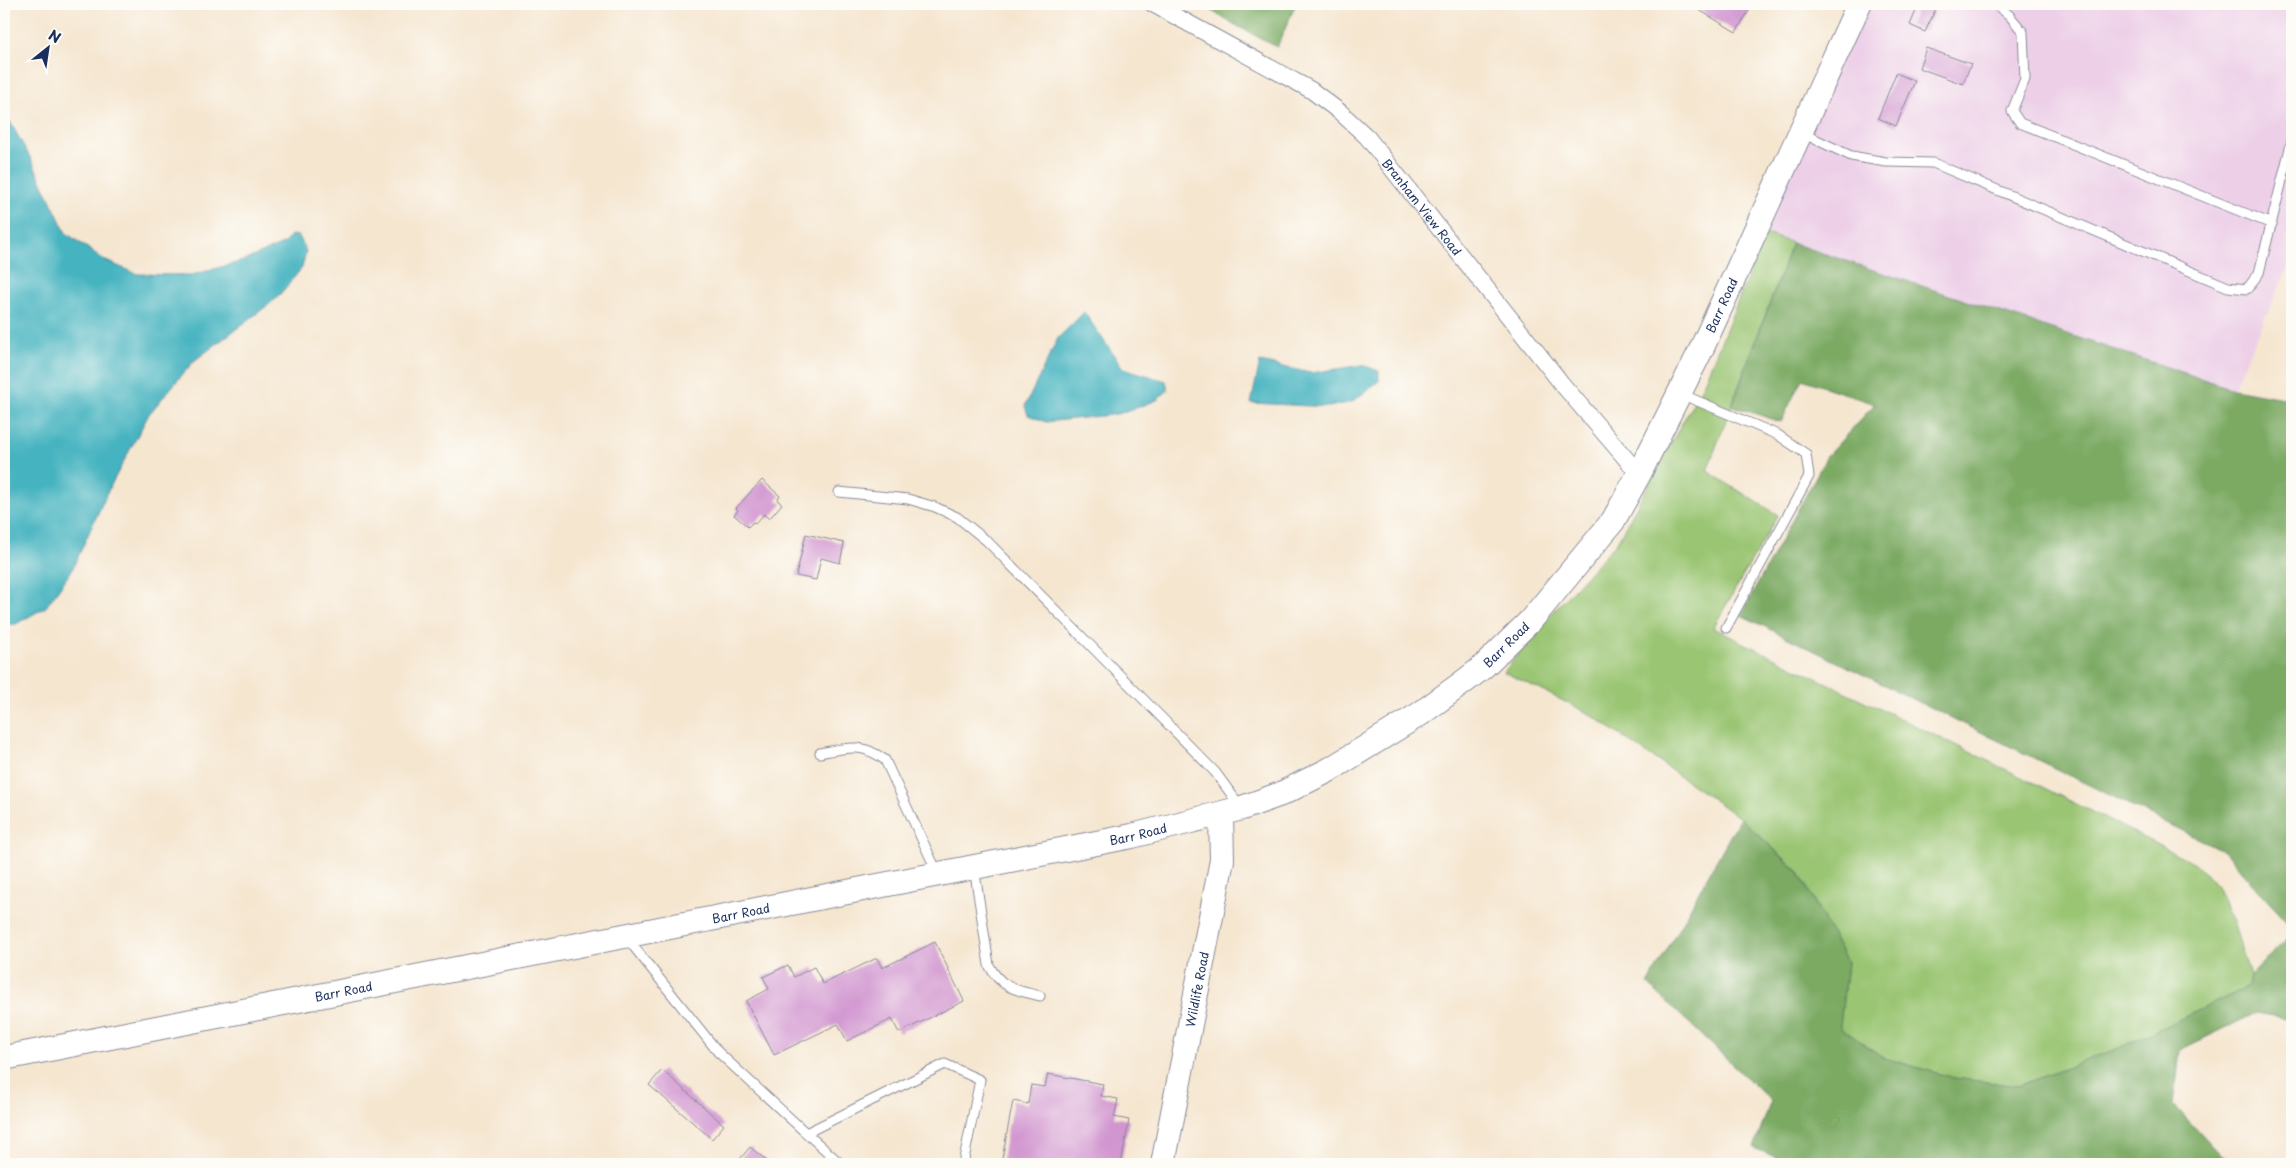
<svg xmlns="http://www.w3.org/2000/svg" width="2296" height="1168" font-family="'Playpen Sans',sans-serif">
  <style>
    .built { fill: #edd0e8 }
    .green { fill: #9ac572; stroke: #5a7a68 }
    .forest { fill: #7baa64; stroke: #4b6c61 }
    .water { fill: #45b3c0; stroke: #30718f }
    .building { fill: #d195d0 }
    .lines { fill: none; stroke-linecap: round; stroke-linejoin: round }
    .lane-casing { stroke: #888a97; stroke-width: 11 }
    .street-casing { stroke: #888a97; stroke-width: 18 }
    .secondary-casing { stroke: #888a97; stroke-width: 26 }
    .lane { stroke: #fff; stroke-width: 9 }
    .street { stroke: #fff; stroke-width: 16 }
    .secondary { stroke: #fff; stroke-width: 24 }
    .labels { text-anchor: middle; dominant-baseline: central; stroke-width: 4; stroke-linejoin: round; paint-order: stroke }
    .street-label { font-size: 12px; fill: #1b2f5e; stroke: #fdfcf7 }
  </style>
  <rect width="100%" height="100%" fill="#fdfcf7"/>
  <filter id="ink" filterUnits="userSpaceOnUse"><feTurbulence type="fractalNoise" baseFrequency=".02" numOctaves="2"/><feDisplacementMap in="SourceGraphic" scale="10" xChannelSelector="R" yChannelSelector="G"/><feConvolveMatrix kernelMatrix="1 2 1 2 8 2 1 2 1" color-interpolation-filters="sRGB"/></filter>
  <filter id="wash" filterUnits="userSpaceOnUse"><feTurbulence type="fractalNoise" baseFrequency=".0096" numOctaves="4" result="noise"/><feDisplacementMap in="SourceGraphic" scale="20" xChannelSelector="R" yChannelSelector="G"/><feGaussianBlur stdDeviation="1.12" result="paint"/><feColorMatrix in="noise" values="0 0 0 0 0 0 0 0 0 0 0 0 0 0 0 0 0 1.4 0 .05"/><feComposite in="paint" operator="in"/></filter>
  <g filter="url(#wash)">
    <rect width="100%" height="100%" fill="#f5e6d0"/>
    <path class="built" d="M1859,4H2292V259L2233,389L1755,231Z"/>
    <path class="green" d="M1766,234L1792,243L1707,471L1778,515L1713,628L2040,786L2183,857L2203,870L2217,886L2233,922L2250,975L2248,987L2119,1048L2018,1086L1954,1078L1881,1057L1840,1027L1847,962L1798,871L1740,818L1590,714L1504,672L1543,623L1617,542L1702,387Z"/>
    <path class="forest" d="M1201,4H1296L1277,47L1226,20Z
      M1792,243L2233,389L2289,399L2292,397V927L2254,886L2224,851L1741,615L1827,456L1875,404L1802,379L1781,422L1732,406Z
      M1740,818L1798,872L1847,962L1840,1027L1881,1057L1954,1078L2018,1086L2119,1048L2248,987L2250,975L2292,934V1019L2256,1013L2180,1050L2174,1105L2221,1156L2240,1164H1794L1754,1148L1771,1101L1648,984Z"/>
    <path class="water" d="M4,111L31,159L66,233L106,261L137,274L192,275L243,261L285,243L291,235L299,236L306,251L302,268L276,299L194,361L149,414L109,489L72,570L46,607L16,624L4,625Z
      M1084,312L1123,368L1166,381L1168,390L1157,400L1126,412L1111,415L1046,422L1028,415L1025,406L1058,338Z
      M1260,362L1311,373L1362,365L1379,371V381L1352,402L1329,407L1251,403Z"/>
    <g id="blocks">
      <path class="building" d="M1689,4H1741L1750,9L1736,32Z
        M1919,4H1938L1925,32L1910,25Z
        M1926,48L1971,64L1963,84L1919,68Z
        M1896,73L1915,81L1896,126L1878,118Z
        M762,480L780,496L777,500L782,504L769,519L764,514L755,524L753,522L748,527L734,515L738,510L736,508Z
        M806,534L844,543L840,563L821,558L816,580L796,576Z
        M935,942L964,1001L899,1033L892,1019L847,1041L838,1024L774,1055L746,1001L769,989L763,977L788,965L794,977L814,967L823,984L877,958L882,968Z
        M662,1070L724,1125L712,1139L649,1085Z
        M1048,1074L1103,1084L1101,1096L1118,1099L1114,1117L1129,1120L1121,1164H1001L1013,1101L1028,1104L1031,1085L1045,1087Z
        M750,1147L771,1164H736Z"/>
    </g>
  </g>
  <g filter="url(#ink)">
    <use href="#blocks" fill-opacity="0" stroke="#888a97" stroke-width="1"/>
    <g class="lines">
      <g class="lane-casing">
        <path id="lane" d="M1995,4L2009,15L2023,32L2025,79L2012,111L2020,123L2272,224
          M1802,133L1851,156L1886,162L1933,163L2228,287L2247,289L2259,273L2292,140
          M1681,394L1778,435L1806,454L1809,476L1726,628
          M839,492L908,499L935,507L957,517L987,541L1097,652L1215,772L1240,806
          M820,753C847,748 861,742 885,760L938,874
          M974,867L989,965C1001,989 1017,990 1040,996
          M626,937L718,1052L806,1133L945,1064L980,1080L963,1164
          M806,1133L841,1164"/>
      </g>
      <g class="street-casing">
        <g id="street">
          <path id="s1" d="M1153,4L1311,90L1340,112L1367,137L1562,384L1639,474"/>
        </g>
      </g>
      <g class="secondary-casing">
        <g id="secondary">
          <path id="s2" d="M4,1058L1132,836L1242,808L1281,794L1329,770L1420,714L1465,681L1483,667L1531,620L1613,521L1639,474L1700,352L1859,4"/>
          <path id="s3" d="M1163,1164L1222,860L1221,815"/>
        </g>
      </g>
      <use href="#lane" class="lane"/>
      <use href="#street" class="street"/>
      <use href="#secondary" class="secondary"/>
    </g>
  </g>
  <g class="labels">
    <g class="street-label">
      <text stroke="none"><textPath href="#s1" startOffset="342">Branham View Road</textPath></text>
      <text stroke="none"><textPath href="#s2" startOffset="1981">Barr Road</textPath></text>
      <text stroke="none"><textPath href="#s2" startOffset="1576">Barr Road</textPath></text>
      <text stroke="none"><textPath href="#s2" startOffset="1156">Barr Road</textPath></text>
      <text stroke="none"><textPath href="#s2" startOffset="751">Barr Road</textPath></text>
      <text stroke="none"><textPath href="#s3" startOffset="178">Wildlife Road</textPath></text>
      <text stroke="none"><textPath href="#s2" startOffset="346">Barr Road</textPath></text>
    </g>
  </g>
  <rect width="2296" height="1168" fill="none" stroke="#fdfcf7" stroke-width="20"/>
  <g transform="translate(48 48) rotate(30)" stroke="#fdfcf7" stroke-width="4" paint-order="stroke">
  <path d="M0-4L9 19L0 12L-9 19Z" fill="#1b2f5e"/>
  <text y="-8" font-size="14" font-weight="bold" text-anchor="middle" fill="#1b2f5e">N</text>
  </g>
</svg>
